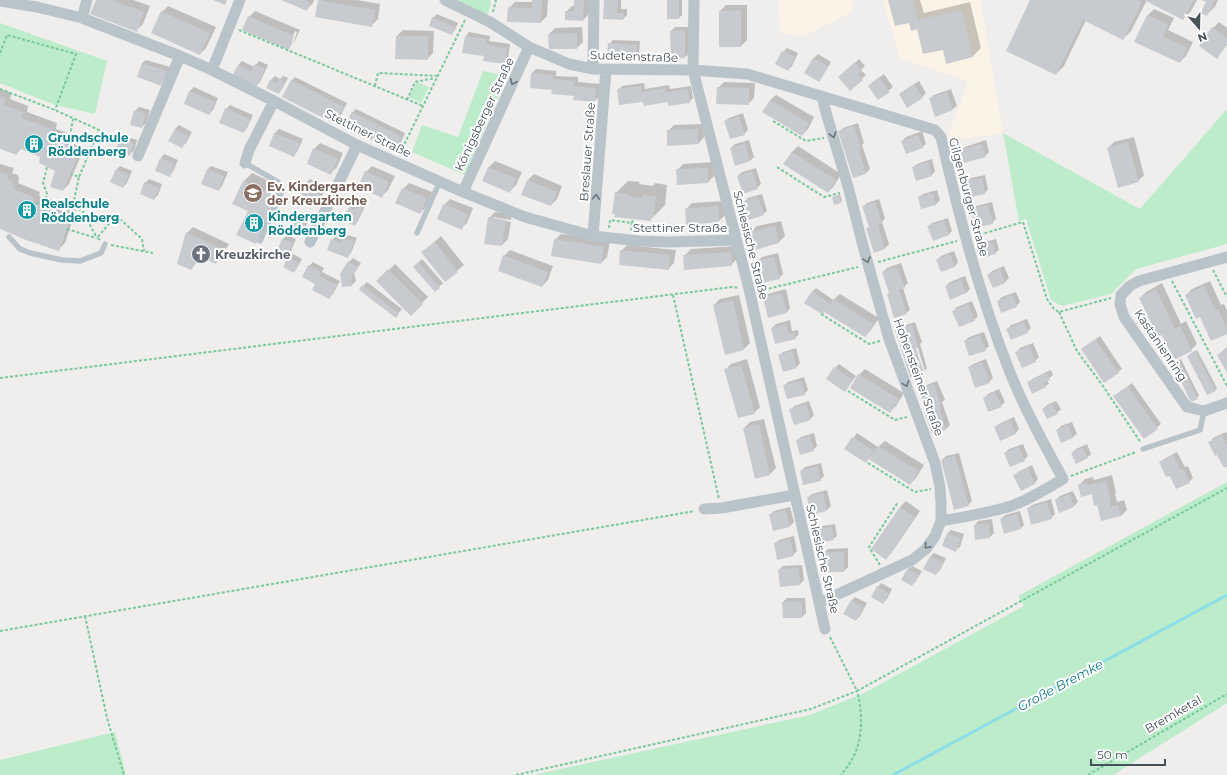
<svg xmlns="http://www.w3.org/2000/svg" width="1227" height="775" font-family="Montserrat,sans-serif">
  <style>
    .commercial { fill: #fbf3e6 }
    .green { fill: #bcecca }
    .shadow { fill: #0003; fill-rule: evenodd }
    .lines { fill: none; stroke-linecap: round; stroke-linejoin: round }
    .stream { stroke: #8bdde8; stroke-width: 3 }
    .building { fill: #c7cbd0 }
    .path { stroke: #76c998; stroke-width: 2; stroke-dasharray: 3 2; stroke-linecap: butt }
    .service { stroke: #b9c3ca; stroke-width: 5.5 }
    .minor { stroke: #b9c3ca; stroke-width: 11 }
    .oneway { stroke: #68747c }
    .labels { text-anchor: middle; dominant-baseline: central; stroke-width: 4; stroke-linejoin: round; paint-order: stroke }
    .street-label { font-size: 12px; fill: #46525a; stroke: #fff }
    .culture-label { font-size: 12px; font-weight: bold; fill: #0d838f; stroke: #fff; text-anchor: start }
    .education-label { font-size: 12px; font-weight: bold; fill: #785e54; stroke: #fff; text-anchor: start }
    .worship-label { font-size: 12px; font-weight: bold; fill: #5b616d; stroke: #fff; text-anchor: start }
    .water-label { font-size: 13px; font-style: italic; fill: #127d8b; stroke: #fff }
  </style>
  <rect width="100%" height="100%" fill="#f0eded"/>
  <path class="commercial" d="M779,0H853L851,13L803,36L780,33Z
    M883,0H980L1003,133L946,142L968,81L900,58Z"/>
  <path class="green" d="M458,0H490L491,4L487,15Z
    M0,23L107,61L95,114L52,104L0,83Z
    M483,71L507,76L465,175L412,152L422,125L458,137Z
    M417,82L429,87L421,103L409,97Z
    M1227,109V244L1136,269L1111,294L1062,306L1051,300L1026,219L1019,221L1003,133L1140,209Z
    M1227,482V703L1113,775H533L810,715L864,693L1024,606L1018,596Z
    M115,732L126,775H0V760Z"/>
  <path class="shadow" d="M97,0H133L150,6L143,24L137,30Z
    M283,0H314L313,3L307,9Z
    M320,0H357L380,4L378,19L372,25Z
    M533,0H548L547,16L541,22L509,8L515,2H533Z
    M575,0H590L589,14L583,20L566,19V12L572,6H575Z
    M605,0H621V9H627V15L623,19L604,18Z
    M660,0H682V15L679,18L668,0Z
    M889,0H920L924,13L970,2L981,48L972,57L943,48L918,28L910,23Z
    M1032,0H1197L1191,11L1183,19L1147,0L1131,31L1123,39L1086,20L1064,66L1056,74Z
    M1204,0H1218L1215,7L1206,15L1207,2Z
    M726,5H747V40L741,46H720V11Z
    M168,6L216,27L206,48L200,54L162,12Z
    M1154,9L1174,18L1168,30L1193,42L1186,56L1180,62L1136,42L1148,15Z
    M255,11L300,30L294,42L288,48L249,17ZM295,31L297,32L293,43H290Z
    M437,14L458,23L455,30L452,34L433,18Z
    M1219,22L1227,28V45L1216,57L1213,28Z
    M582,27L583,42L577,48L549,34L555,28Z
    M675,27H688L689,54L685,57L671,31Z
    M403,30L434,31L433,53L427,59L397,36Z
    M469,32L490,36L489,41L510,44L508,59L504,63L485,55L466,36Z
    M613,40L640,41L639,54L636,58L609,44Z
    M787,48L798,53L792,66L788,70L783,52Z
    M818,54L831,62L822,77L819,81L805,73L814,58Z
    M859,59L865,66L861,70L866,75L850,89L843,74Z
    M146,60L170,67L165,81L142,63Z
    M242,61L254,67L259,61L268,65L260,82L256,86L238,65Z
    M536,69L556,71V76L578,77V82L600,84L599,97L595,101L553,89L532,73Z
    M884,74L893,87L878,99L873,82Z
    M275,76L280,79L283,76L288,78L282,89L278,93L267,88L271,80Z
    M295,77L347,103L339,119L335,123L291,81Z
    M919,81L926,93L922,97L900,94L904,91Z
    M724,82L755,83L754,98L748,104L718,88Z
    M644,83L645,89L669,85L670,89L691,86L693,98L689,102L644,101L618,90L622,86Z
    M194,87L218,98L213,110L209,114L185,103L190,91Z
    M0,89L12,93L10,99L28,106L27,112L57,123L56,129L74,135L72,143L84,148L69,184L63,190L56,170L42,156L22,148L16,154L0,148Z
    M951,89L957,106L953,109L935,115L930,99L934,95Z
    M776,95L814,117L808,129L802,135L770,100Z
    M230,105L253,115L247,128L243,132L226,109Z
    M139,107L150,110L146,123L142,127L135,111Z
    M356,109L405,133L399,147L395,151L352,113Z
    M743,113L748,130L744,134L725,121L729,118Z
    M858,123L864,143L862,145L870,169L866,173L853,176L839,132L843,128Z
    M703,124L704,137L698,144L668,131L674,125Z
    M179,125L192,132L186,143L182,147L169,141L175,129Z
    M279,129L303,139L297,152L294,155L270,146L275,133Z
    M922,131L926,144L922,147L902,141L906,137Z
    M124,136L137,140L134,151L130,154L120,139Z
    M1134,137L1144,175L1138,181L1108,148L1114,142Z
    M749,140L754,157L750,161L731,148L735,144Z
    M986,140L989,152L985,156L961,151L965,147Z
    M320,143L343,153L337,167L331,173L314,149Z
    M798,146L841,174L834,186L828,192L785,164L792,152Z
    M164,154L178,160L173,172L169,175L161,158Z
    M932,159L935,171L932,175L913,168L917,164Z
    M495,161L522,172L516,185L510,191L484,181L489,167Z
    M713,162L714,176L708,182L677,170L683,164Z
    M0,164L14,168L12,173L18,175L19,179L18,183L40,192L39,196L76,210L65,243L59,249L0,228Z
    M120,166L132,171L127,183L123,187L116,170Z
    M211,166L228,172L222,186L219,190L207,170Z
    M372,166L395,176L388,190L382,196L366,172Z
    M756,168L761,184L757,188L738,176L742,172Z
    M252,173L285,188L264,235L256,243L243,182Z
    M534,174L562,186L557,199L551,205L528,180Z
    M985,175L988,189L985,193L967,182L971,178Z
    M149,179L162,184L158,195L154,199L145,183Z
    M310,179L316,181L314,187L324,191L320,202L316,206L306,183Z
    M628,181L640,182L639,184L653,186L655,183L667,185L665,205L650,220L616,193Z
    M409,183L432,192L426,207L420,213L403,189Z
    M937,190L940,200L936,204L922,208L919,197L923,194Z
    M762,194L767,211L763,214L744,202L748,198Z
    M840,194L842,201L840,202L833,198Z
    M450,199L473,208L467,223L461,228L444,205Z
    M879,199L885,218L882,222L889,244L885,248L874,251L867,229L870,226L863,207L867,203Z
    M360,201L366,204L358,221L355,225L349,208L353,204L356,205Z
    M724,201L725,215L719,221L686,209L692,203Z
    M992,202L996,219L992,223L972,210L976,206Z
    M495,212L512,214L511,220L493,217V219L511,222L508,239L502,245L489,218Z
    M298,216L308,220L305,230L301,234L290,230L294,220Z
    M948,218L952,231L948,235L929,226L932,223Z
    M781,221L785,236L779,242L751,232L757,226Z
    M193,227L229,244L222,256L216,262L202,256L190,269L187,233Z
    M561,234L610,241L607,257L601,263L555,240Z
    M287,235L296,239L291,251L287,255L278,251L283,239Z
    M348,235L357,238L351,253L347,257L332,240L336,236L344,239Z
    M441,236L464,265L445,281L423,252Z
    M996,239L999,250L995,253L981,246L985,242Z
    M627,245L676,250L674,263L668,269L621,251Z
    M736,246L737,259L731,265L685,255L691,249Z
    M510,250L553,266L548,280L542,286L504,256Z
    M954,251L958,262L955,266L941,271L937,260L941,256Z
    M778,253L783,274L779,278L758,261L762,257Z
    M293,254L302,259L297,268L294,271L289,258Z
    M353,258L361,263L354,273L356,281L352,285L343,286L349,262Z
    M422,259L443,283L439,287L414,267Z
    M313,262L324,268L322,272L340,281L333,294L329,298L316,283L309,266Z
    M901,263L908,283L903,288L910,310L906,313L888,294L890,292L883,272L887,268Z
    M395,264L428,297L411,314L378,281Z
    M1004,266L1009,278L1005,282L993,286L988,275L992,271Z
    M965,276L970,289L966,293L950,298L946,286L950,282Z
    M1210,281L1221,305L1224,304L1227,310V333L1200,316L1186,295L1192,289Z
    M367,282L402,309L395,317L363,286Z
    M1162,283L1181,324L1186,321L1197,344L1191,350L1162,334L1140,298L1146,292Z
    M816,288L833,300L840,294L879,318L871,330L865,336L825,311L823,314L812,292Z
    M786,289L790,308L787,312L764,298L768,294Z
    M1016,292L1020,302L1016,306L998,301L1002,297Z
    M739,295L750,343L744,349L714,305L720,299Z
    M972,301L978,316L974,320L953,311L957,307Z
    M1027,319L1031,328L1027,332L1008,329L1011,325Z
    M790,320L792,331L798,330L799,334L795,338L772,328L776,324Z
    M915,322L922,342L920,344L927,368L925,371L916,342L914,343L922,371H924L911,376L896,331L900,327Z
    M984,332L989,346L985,350L965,341L969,337Z
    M1100,336L1122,369L1118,372L1082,349Z
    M1033,343L1039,357L1035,361L1017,352L1020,348Z
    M1227,347V371L1218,355Z
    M796,348L800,363L797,367L779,356L783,352Z
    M1197,350L1217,388L1215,390L1190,354Z
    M747,359L760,407L754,413L725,370L731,364Z
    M986,359L993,378L989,382L969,367L973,364Z
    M1181,359L1199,396L1191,401L1175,362Z
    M839,364L856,376L845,390L835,368Z
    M865,369L904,393L896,406L890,412L859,375Z
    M1051,370L1053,375L1047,380L1049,383L1045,387L1029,383L1032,379Z
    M804,377L808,390L804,394L784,386L788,382Z
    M937,381L945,400L942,402L950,425L946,429L933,433L927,409L920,389L924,386Z
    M1132,383L1161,424L1144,437L1115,396Z
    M999,389L1005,402L1001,406L984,398L988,394Z
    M809,401L814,415L810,419L791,410L794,406Z
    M1056,401L1061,409L1057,413L1043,409L1047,405Z
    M1014,417L1019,429L1016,433L995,427L999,424Z
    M764,419L776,468L770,474L744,428L750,422Z
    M1072,422L1077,434L1073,437L1061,442L1057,430L1061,426Z
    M1226,432L1227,434V465L1210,442L1213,438Z
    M814,433L817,446L813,450L797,441L801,437Z
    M857,433L878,447L885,441L924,465L916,478L910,484L873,455L866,462L845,449Z
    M1023,444L1028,456L1024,460L1005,453L1009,449Z
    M1087,444L1091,454L1087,458L1072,453L1076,449Z
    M1177,452L1185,467L1188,466L1193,478L1189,482L1170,474L1160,462L1164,459Z
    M959,453L972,501L968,505L942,460L946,456Z
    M821,463L824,476L820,480L801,471L805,467Z
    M1032,465L1038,479L1035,483L1021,490L1015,475L1018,472Z
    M1112,475L1116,493L1115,494L1117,502L1124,500L1127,510L1121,516L1092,493L1079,485L1085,479L1093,477L1094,480Z
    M827,490L831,506L827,510L812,513L808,498L812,494Z
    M1073,491L1078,502L1074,506L1060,511L1056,500L1060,496Z
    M1051,499L1055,514L1051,518L1028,508L1032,505Z
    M906,501L920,511L892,552L886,558L900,507Z
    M790,507L794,522L790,526L774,530L770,515L774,511Z
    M1020,511L1024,525L1020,529L1001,519L1005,515Z
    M992,519L994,533L990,537L976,539L975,525L978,521Z
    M835,524L837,536L833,539L818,530L822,526Z
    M951,530L964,534L960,547L956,550L948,533Z
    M794,536L797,551L793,555L775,543L779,540Z
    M848,548V567L844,571L824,553L828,549Z
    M934,553L946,558L940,570L936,574L930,557Z
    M802,565L804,580L800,584L779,570L783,566Z
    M912,566L922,571L916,581L912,585L908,569Z
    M881,583L892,589L887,599L883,603L878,587Z
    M855,597L867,603L860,616L856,620L852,600Z
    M787,598H805L806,613L802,617L783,602Z"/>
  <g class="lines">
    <path class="stream" d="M893,775L1227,595"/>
  </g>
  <path class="building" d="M96,0H111L144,12L137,32L90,14Z
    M213,0H227L225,5Z
    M281,0H304L310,3L307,11Z
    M318,0L375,10L372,27L315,17Z
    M532,0H542L541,23L507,22L508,7L532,8Z
    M574,0H584L583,21L565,20V11H574Z
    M604,0H618L617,13H624L623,20L603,19Z
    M667,0H679V19H667Z
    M888,0H913L918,20L962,10L973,57L946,64L943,50L923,54L917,29L911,31L909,23L895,26Z
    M1030,0H1137L1142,3L1123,40L1083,20L1056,75L1006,51Z
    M1144,0H1194L1183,20Z
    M1202,0H1215L1207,16L1200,13L1206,2Z
    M741,10V47H719V11Z
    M161,11L210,33L200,55L151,33Z
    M1147,15L1168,24L1163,36L1187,48L1180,63L1134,42Z
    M248,16L294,36L289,50L242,30Z
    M432,17L455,27L452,35L429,26Z
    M1212,27L1227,38V44L1217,59L1199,46Z
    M685,30V58L671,59L670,31Z
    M577,33V49H549L548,34Z
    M396,36H428V60L395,59Z
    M465,36L487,39L486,45L507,48L504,64L483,61L484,56L462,53Z
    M608,43L637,45L636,59L607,57Z
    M782,51L795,57L788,71L775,64Z
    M813,58L828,66L819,82L804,73Z
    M855,62L862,71L858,74L863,80L850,91L838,77Z
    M142,63L167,71L162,86L137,77Z
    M254,64L265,69L256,87L232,76L238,65L252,71Z
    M531,73L553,75V79L575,81L574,86L596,88L595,102L573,100L574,96L551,94L552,90L530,88Z
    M879,77L890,92L878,100L868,86Z
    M279,79L285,82L279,94L266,88L270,80L277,83Z
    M291,80L344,107L335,124L282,97Z
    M914,84L923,98L907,108L899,94Z
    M641,86L642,92L665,88L666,92L688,89L690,103L668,106V102L644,106L643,102L619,105L617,89Z
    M717,87L749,88V105L716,104Z
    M189,91L215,102L209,115L184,104Z
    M947,92L953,110L935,117L929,98Z
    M0,97L6,99L4,105L23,112L21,118L52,129L50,135L69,141L66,149L79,154L63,191L50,187L55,171L39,163L40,157L19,148L17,155L0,149Z
    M770,100L809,123L802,136L762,112Z
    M225,108L250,119L244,133L219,123Z
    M134,110L146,114L142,128L130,125Z
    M352,112L402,137L395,152L344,127Z
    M739,117L745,135L730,139L724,121Z
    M854,126L861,148L859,149L866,174L853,178L838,131Z
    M175,129L189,136L182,148L168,141Z
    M698,129V144L667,146V130Z
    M274,133L300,143L294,157L269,146Z
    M918,135L923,148L906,154L901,141Z
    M120,139L134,144L130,156L115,150Z
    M1128,142L1139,182L1118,188L1107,148Z
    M745,143L750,161L735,166L730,148Z
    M982,144L986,157L964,163L960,150Z
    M313,148L338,159L331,175L307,164Z
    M792,152L836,180L828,193L783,164Z
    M160,158L175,164L170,177L155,171Z
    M928,162L932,176L916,181L912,167Z
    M488,167L516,178L510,193L482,181Z
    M708,168V183L677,185L676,169Z
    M116,169L129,175L123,188L110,182Z
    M207,169L224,176L219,191L201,184Z
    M365,171L389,182L382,198L358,187Z
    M752,171L758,189L743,194L737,176Z
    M0,172L8,174L7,179L12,181L14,186L13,189L35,198L33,202L36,204L71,216L59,251L26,240L0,229Z
    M982,178L985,194L970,197L966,181Z
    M527,180L557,192L551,206L521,195Z
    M243,181L277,197L256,244L236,235L248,211L232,204Z
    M144,182L159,188L154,200L140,194Z
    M305,182L313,185L311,191L321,195L316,207L298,200Z
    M402,188L427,198L420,214L395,203Z
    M615,192L628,194V196L642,198V195L656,197L653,218H651V221L614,217L615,214H612Z
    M933,193L936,205L921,209L918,197Z
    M839,195L841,203L834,205L832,197Z
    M758,197L764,215L749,220L743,202Z
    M875,202L882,223L878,225L885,249L874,253L866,228L869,227L862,206Z
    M443,204L468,214L462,230L437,219Z
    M356,205L363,208L355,226L342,220L349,207L354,210Z
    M988,205L993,224L975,228L971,209Z
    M718,206L719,222L686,225L685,209Z
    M488,217L506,220L502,246L484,244Z
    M293,220L305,224L301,235L289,230Z
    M944,221L949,235L933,241L927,226Z
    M775,226L779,243L755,250L750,232Z
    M186,232L224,250L216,264L201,257L191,270L177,264Z
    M343,238L354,242L348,258L327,250L331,239L341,243Z
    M282,239L293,243L287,256L277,251Z
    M554,239L604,247L601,264L551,256Z
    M435,242L458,272L445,282L421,252Z
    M992,242L996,254L983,258L980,246Z
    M620,250L670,255L669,270L619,265Z
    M731,252L732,266L684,270L683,255Z
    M950,254L955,267L941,272L936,260Z
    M503,255L548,272L542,287L498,271Z
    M288,257L299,263L294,273L283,267Z
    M774,257L780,279L762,283L757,261Z
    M348,261L358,268L351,278L352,286L342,287L340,274Z
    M418,262L440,288L435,292L413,267Z
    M308,265L321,272L319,276L337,285L329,299L312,290L315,284L302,277Z
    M897,267L905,288L899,290L907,314L894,318L887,294L889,293L882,272Z
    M388,269L423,304L411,316L376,281Z
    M1000,269L1005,283L993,288L987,275Z
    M961,280L966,293L950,300L945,286Z
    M362,285L399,314L396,318L359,290Z
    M1204,286L1215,310L1218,309L1227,329V334L1211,341L1200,317L1196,319L1185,295Z
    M1156,289L1175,329L1180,326L1192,351L1174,360L1162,335L1158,337L1139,298Z
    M812,291L830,304L833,299L874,324L865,337L824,312L823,315L804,303Z
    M782,293L787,313L768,318L763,297Z
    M1012,295L1017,307L1001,313L997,301Z
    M733,300L744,350L725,355L713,305Z
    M968,304L975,321L959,327L952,311Z
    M1024,322L1028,333L1011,340L1006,329Z
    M786,324L789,334L794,333L796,339L775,344L771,328Z
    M912,325L918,347L916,348L924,373L910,377L895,330Z
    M980,335L986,351L969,356L964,341Z
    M1095,339L1119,373L1104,383L1081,349Z
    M1029,346L1036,362L1022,368L1015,352Z
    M1227,349V373L1217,355Z
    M792,351L797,368L783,372L778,355Z
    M1195,351L1216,391L1207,395L1187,356Z
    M1179,360L1198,399L1191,402L1172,363Z
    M982,362L990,383L975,388L968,367Z
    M741,365L755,414L738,418L724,369Z
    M834,367L853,380L845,392L826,379Z
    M1047,373L1050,380L1043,383L1046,387L1032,394L1027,382Z
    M858,374L899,399L890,413L850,388Z
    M801,381L805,395L787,399L783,385Z
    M934,384L941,405L939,406L946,430L932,434L924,411L926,410L919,389Z
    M1128,386L1158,429L1144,439L1113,396Z
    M995,392L1002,407L988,412L983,398Z
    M806,404L811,420L794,425L789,409Z
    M1052,404L1058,414L1047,419L1042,409Z
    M1010,420L1016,434L1000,441L994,427Z
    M759,424L770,475L755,479L743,428Z
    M1068,425L1073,438L1061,443L1056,430Z
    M1222,435L1227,445V466L1224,468L1217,455L1215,456L1208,442Z
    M810,436L814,451L800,455L796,440Z
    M852,437L874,451L866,463L844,449Z
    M878,446L919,471L910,485L870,460Z
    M1019,447L1025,461L1010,467L1004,453Z
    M1083,448L1088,458L1076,464L1071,453Z
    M1173,455L1181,470L1184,469L1190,483L1176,489L1170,476L1166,477L1159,462Z
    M955,456L969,506L954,510L941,460Z
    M817,466L821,481L803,485L800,471Z
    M1028,468L1035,484L1021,491L1013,475Z
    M1106,481L1111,500H1109L1111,507L1118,505L1121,516L1101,521L1097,505L1094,506L1092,494L1081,497L1078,485L1087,482L1088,485Z
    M823,493L827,511L811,515L807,497Z
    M1070,494L1074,507L1059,513L1055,500Z
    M1047,502L1052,519L1031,525L1027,508Z
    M900,507L915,517L886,560L871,549Z
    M786,510L790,527L773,531L769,514Z
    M1017,514L1021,529L1004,534L1000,519Z
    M989,523L990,538L975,540L974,525Z
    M832,527L834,540L819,543L817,529Z
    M947,533L961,538L956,552L942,546Z
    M790,539L794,556L777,560L774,543Z
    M823,552H844V572H823Z
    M930,556L943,562L936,575L923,569Z
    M799,568L800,585L780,587L778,569Z
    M907,569L919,575L912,586L901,580Z
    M877,586L889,593L883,604L871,597Z
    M851,600L864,607L856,621L843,614Z
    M802,601V618H783L782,602Z"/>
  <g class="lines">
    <path class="path" d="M493,12L496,0
      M239,30L423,106
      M0,53L7,35L76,54L55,110
      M375,86L378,73L438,76
      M0,89L55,110L99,130L79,177L71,174
      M407,100L415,82L435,78
      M773,121L806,141L824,138
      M69,141L73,119
      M400,153L465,20
      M777,167L824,197L840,193
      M46,199L47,194L43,183L47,167
      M36,204L46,199L73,205L83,212L97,238
      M73,205L79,177
      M632,223L633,219
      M609,228L610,220L632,223L631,231
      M67,229L96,238
      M975,236L1023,222L1047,299L1054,309L1059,312L1111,298
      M100,240L97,238L113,219L121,220L142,239L144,251
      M111,245L153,253
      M878,262L957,241
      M1213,270L1227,297
      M1172,281L1227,386
      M759,291L858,267
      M673,295L719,499
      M1059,312L1077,351L1103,386L1141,443
      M821,314L869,344L880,341
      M0,378L732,287L739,288
      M848,391L895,420L907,417
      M868,463L915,492L931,489
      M1071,476L1136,452
      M880,565L869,547L898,502
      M85,616L107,718L124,775
      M0,631L695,511
      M830,637L857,691L1227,488
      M516,775L811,709L857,691C863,712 863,741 852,759C849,765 845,770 841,775
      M1088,775L1227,694"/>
    <path class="service" d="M245,163L278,182L283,189L260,241
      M417,233L440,181
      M9,237L20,249L30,253L62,260L80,261L101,253L105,244
      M1143,449L1200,430L1204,411"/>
    <path class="minor" d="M445,0L490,22L529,47L569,64L593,69L693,70L747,74L935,130L941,137C959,216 979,294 1009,370C1024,408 1044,444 1063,479C1046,489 1029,500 1011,506C988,513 964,517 941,521
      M694,0L693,70L749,289L825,629
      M0,1L37,7L82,18L180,56L212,70L274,101L357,145L463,192L525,217L593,236L639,241L670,242L736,240
      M82,18L87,0
      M593,69L594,0
      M212,70L240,0
      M138,156L180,56
      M245,163L249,150L274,101
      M463,192L529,47
      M593,236L606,69
      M310,242L357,145
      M1227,257L1139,281L1130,286L1121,295L1120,304L1124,317L1187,407L1204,411L1227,403
      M704,509L722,508L794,495
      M819,603L912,560L926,549L935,536L941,521V503L940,487L935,463L889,339L863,246L849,190L827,116L822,97"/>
  </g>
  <defs><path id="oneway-chevron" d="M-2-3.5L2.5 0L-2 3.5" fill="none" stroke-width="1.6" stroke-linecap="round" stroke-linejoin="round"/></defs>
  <g class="oneway">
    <use href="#oneway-chevron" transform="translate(513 82) rotate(115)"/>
    <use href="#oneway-chevron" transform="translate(833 135) rotate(73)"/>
    <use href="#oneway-chevron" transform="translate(596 197) rotate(-86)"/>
    <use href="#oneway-chevron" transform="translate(867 260) rotate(74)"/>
    <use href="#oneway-chevron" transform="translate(906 384) rotate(69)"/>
    <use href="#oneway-chevron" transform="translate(927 546) rotate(130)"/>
  </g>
  <defs>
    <g id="building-disc" transform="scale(1)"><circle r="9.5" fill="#0f9aa8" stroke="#fff"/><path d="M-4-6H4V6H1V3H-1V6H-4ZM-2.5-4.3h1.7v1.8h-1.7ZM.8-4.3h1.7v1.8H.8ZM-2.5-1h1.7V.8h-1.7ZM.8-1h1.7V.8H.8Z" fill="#fff"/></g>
    <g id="school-disc" transform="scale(1)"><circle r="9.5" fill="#8d6e63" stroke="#fff"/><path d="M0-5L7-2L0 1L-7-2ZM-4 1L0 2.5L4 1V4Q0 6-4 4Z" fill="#fff"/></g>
    <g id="church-disc" transform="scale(1)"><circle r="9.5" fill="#6b7280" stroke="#fff"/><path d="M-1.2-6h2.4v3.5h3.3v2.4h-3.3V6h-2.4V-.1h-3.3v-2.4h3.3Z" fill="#fff"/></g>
  </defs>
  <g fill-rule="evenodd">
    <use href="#building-disc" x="34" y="144"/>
    <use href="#school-disc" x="253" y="193"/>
    <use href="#building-disc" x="27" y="210"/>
    <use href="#building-disc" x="254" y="223"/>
    <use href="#church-disc" x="201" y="254"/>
  </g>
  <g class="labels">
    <g class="street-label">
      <text transform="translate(634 56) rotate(2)">Sudetenstraße</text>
      <text transform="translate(484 114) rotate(-65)">Königsberger Straße</text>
      <text transform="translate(368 133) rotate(26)">Stettiner Straße</text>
      <text transform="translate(587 152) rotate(-86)">Breslauer Straße</text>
      <text transform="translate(969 197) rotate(75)">Gilgenburger Straße</text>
      <text x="680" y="227">Stettiner Straße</text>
      <text transform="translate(751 245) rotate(76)">Schlesische Straße</text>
      <text transform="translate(1161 345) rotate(56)">Kastanienring</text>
      <text transform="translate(919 377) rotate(70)">Hohensteiner Straße</text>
      <text transform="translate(823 559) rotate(77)">Schlesische Straße</text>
      <text transform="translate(1173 714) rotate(-30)">Bremketal</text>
    </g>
    <g class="culture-label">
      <text x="48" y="137">Grundschule<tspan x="48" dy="14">Röddenberg</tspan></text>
      <text x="41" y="203">Realschule<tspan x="41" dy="14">Röddenberg</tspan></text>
      <text x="268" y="216">Kindergarten<tspan x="268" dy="14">Röddenberg</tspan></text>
    </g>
    <g class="education-label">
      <text x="267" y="186">Ev. Kindergarten<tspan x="267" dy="14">der Kreuzkirche</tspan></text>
    </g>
    <g class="worship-label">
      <text x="215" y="254">Kreuzkirche</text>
    </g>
    <g class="water-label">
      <text transform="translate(1060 685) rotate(-28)">Große Bremke</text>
    </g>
  </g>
  <g transform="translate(1199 28) rotate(160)" stroke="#ffffff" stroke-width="3" paint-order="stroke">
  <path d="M0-3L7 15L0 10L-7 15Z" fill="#46525a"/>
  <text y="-6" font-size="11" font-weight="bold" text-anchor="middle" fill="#46525a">N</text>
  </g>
  <path d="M1091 759v6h74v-6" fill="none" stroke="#46525a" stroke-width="2"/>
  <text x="1097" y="759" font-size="12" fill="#46525a" stroke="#ffffff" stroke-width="3" paint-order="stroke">50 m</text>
</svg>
